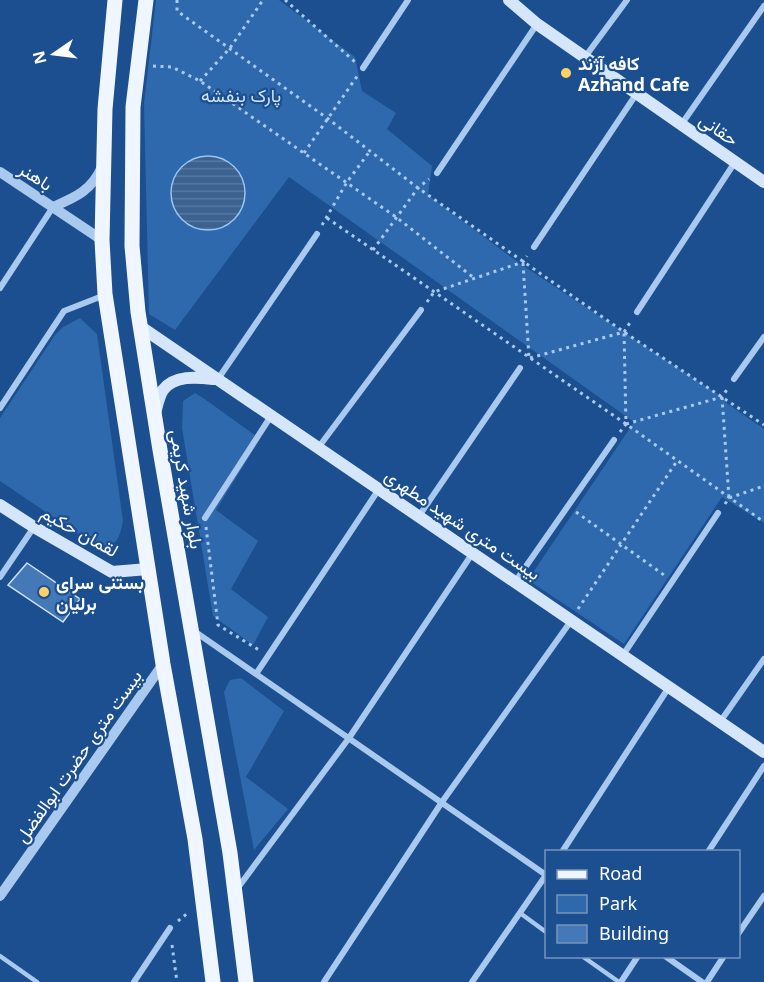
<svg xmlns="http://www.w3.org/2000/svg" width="764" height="982" font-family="'Noto Sans',Vazirmatn,sans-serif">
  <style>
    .green { fill: #2e69ad }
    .water { fill: url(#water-rules); stroke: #9cc4f0; stroke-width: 1.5 }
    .building { fill: #4478b7; stroke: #cfe3fa; stroke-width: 1.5 }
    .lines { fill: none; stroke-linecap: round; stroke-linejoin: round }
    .path { stroke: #a9c9ee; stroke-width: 3; stroke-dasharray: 3 4.5; stroke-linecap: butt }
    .service { stroke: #a9c9ee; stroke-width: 4.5 }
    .minor { stroke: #a9c9ee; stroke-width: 6 }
    .tertiary { stroke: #a9c9ee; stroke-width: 10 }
    .secondary { stroke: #d6e6fa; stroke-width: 12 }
    .primary { stroke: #f0f6ff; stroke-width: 15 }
    .poi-dot { fill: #ffd166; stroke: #1b4f8f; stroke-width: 2 }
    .labels { text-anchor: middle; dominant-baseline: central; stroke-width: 4.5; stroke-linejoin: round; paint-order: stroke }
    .poi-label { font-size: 18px; font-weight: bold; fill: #fff; stroke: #1b4f8f; text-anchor: start }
    .park-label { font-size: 18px; fill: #cfe3fa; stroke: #1b4f8f }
    .street-label { font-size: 18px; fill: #fff; stroke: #1b4f8f }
  </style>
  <defs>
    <pattern id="water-rules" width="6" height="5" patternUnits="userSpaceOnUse" patternTransform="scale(1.5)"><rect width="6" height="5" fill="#3c6290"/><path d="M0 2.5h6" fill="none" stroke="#597aa1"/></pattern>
  </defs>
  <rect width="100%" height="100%" fill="#1b4f8f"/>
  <path class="green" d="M156,0H279L355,57L362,91L396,113L387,129L432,166L428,195L519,263L722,397L725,402L764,429V523L722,497L624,644L528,580L634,422L289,177L175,330L149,314L144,104Z
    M80,318L97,334L123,521C119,539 118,545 99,548L0,481V418L55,335L63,327Z
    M195,393L206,400L260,439L216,510L258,541L231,589L268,617L253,645L213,616L182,428L183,401Z
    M241,678L284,711L246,777L288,809L254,850L224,692L230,680Z"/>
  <path class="water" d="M171 193a37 37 0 1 1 74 0a37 37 0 1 1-74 0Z"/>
  <path class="building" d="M27,563L80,599L63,622L8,585Z"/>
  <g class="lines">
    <path class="path" d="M177,0V11L327,118L418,188L624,332L764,425
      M285,0L355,62
      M153,66L172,67L200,81L396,217L474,278
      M200,81L230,48L263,0
      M304,153L358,75
      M327,218L626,424L764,522
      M322,225L347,182L370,151
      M373,250L418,188L429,179
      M523,263L529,358
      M427,302L434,292L523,262L527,256
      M530,358L624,332L631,321
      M722,397L729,498
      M626,424L722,397L728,388
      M620,432L626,424L624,332
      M725,504L729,498L764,486
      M576,512L664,575
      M206,527L218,625L259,650
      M578,609L677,461
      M178,921L189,912
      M172,945L177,982"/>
    <path class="service" d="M520,913L546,932
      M0,956L37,982
      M582,956L619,982"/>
    <path class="minor" d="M585,57L627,0
      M363,68L408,0
      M681,125L764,6
      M437,173L537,24
      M534,247L637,93
      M0,288L53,207
      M637,312L735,162
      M218,379L317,234
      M734,379L764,337
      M0,408L64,311L105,295
      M318,448L421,310
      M419,516L520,368
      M205,518L271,416
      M0,577L34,527
      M515,582L614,440
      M194,631L546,875
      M623,655L718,513
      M256,674L379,489
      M720,722L764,659
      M562,852L669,687
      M708,852L764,766
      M237,889L349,738L472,554
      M738,934L764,896
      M665,956L702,982
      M134,982L170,928
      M324,982L442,802L571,621
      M472,982L546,875
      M621,982L638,956
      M707,982L724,956"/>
    <path class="tertiary" d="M0,172L102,240
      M53,207C76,197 91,191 102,167
      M0,896L163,664"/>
    <path class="secondary" d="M509,0L537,24L764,182
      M141,327L764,752
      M155,413C157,406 159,396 163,390C174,375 197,377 213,379
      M0,505L34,527L112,572L148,569"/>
    <path class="primary" d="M115,0L105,109L102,240L105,294L163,664L195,839L213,982
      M146,0L133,107L132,246L138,312L160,450L230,853L246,982"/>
  </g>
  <g class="poi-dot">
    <circle cx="566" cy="73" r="6"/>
    <circle cx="44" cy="592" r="6"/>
  </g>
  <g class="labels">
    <g class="poi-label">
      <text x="578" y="63">کافه آژند<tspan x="578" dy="21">Azhand Cafe</tspan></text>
      <text x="56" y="582">بستنی سرای<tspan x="56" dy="21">برلیان</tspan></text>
    </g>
    <g class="park-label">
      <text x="241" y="95">پارک بنفشه</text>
    </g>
    <g class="street-label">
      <text transform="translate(719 129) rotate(34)">حقانی</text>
      <text transform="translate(36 176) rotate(33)">باهنر</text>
      <text transform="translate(187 489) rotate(80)">بلوار شهید کریمی</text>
      <text transform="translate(463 524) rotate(34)">بیست متری شهید مطهری</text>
      <text transform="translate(80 531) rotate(29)">لقمان حکیم</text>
      <text transform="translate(78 756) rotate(-55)">بیست متری حضرت ابوالفضل</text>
    </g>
  </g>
  <rect x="545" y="850" width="195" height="108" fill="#1b4f8f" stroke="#7695bc" stroke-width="1.5"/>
  <rect x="557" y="870" width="30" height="9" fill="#f0f6ff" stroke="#7695bc" stroke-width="1.5"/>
  <text x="599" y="880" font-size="18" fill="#ffffff">Road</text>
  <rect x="557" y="895" width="30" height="18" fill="#2e69ad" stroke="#7695bc" stroke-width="1.5"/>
  <text x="599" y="910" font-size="18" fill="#ffffff">Park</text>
  <rect x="557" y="925" width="30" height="18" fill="#4478b7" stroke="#7695bc" stroke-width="1.5"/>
  <text x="599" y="940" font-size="18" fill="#ffffff">Building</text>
  <g transform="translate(54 54) rotate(256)" stroke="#1b4f8f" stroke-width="4.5" paint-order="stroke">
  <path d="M0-4.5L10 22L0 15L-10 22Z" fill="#ffffff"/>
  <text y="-9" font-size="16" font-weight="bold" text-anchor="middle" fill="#ffffff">N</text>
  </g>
</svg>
